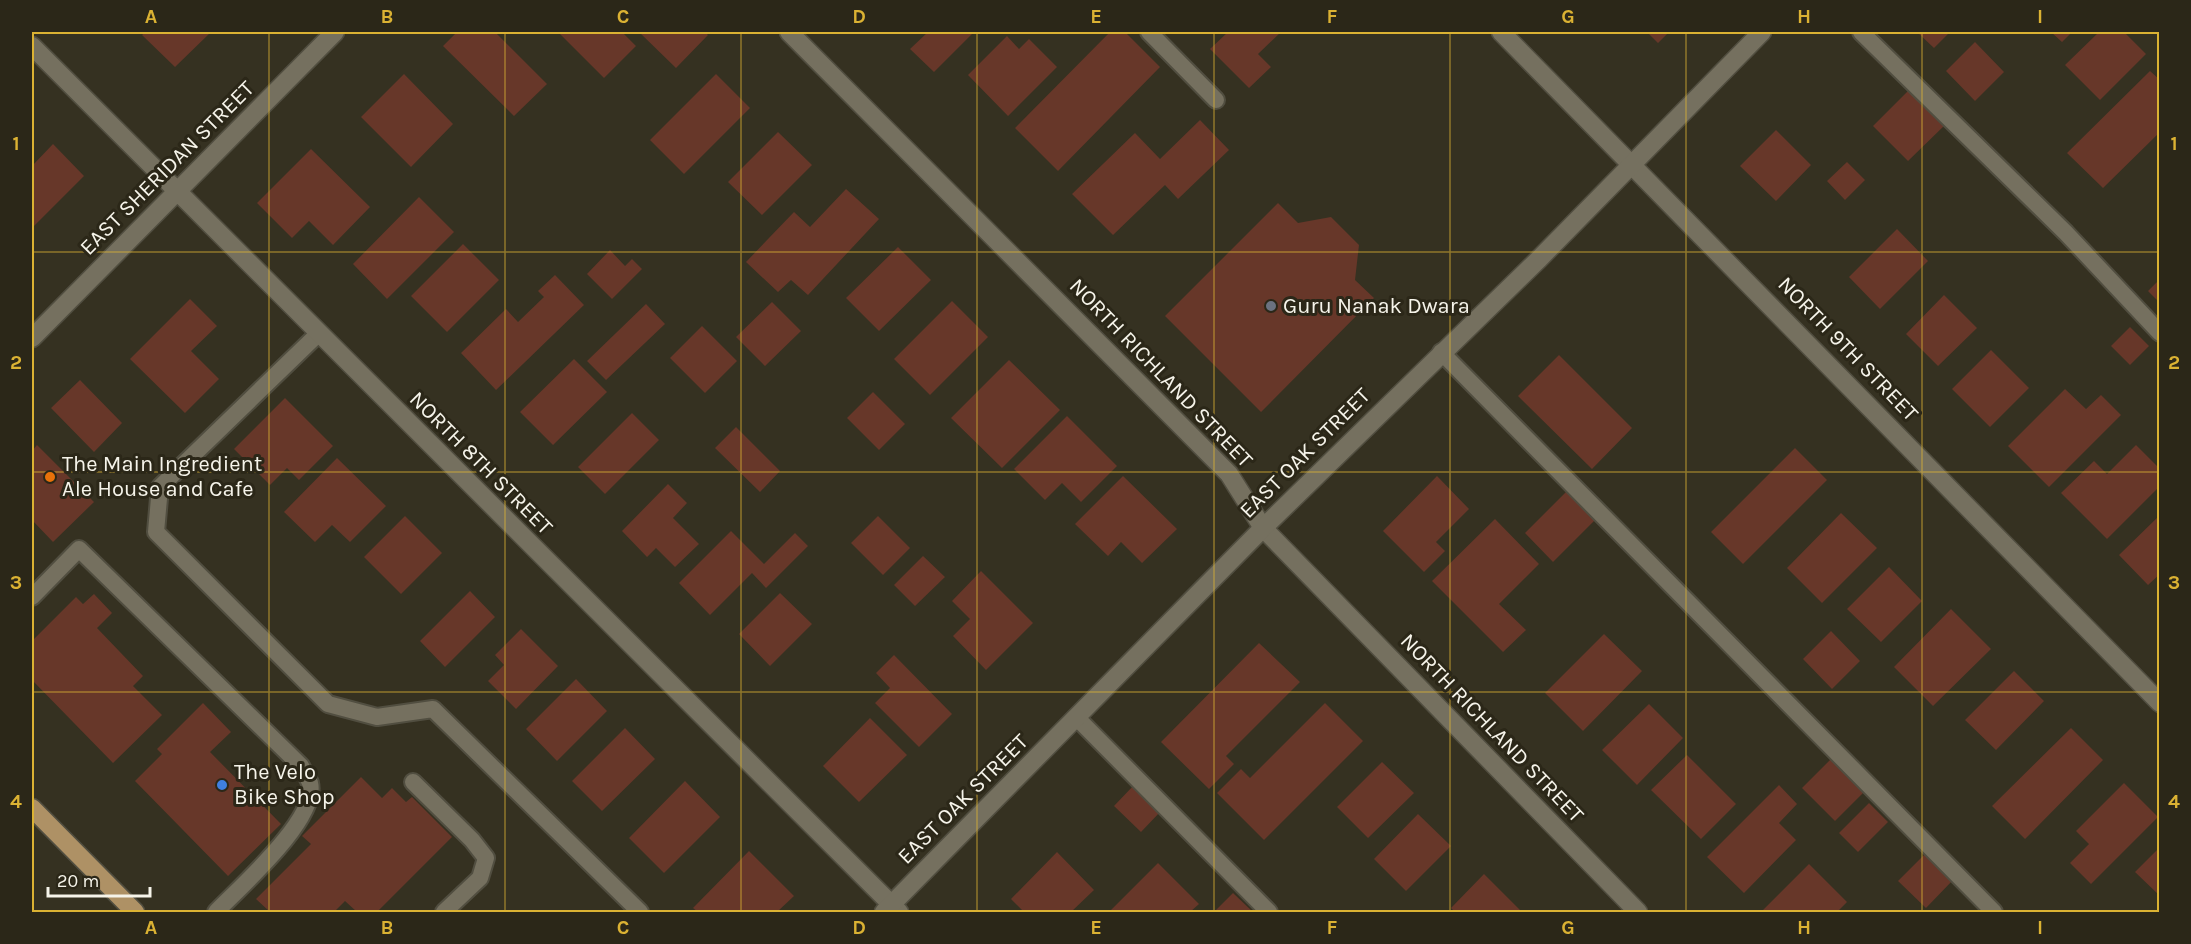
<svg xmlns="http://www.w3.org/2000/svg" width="2191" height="944" font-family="Karla,sans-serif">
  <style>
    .building { fill: #673729 }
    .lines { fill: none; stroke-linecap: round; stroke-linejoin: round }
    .lane-casing { stroke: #514e40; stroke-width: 20 }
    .street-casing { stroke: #514e40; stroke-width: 21 }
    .secondary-casing { stroke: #514e40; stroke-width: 21 }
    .primary-casing { stroke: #514e40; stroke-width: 21 }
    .lane { stroke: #75705f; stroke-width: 16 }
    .street { stroke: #75705f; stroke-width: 18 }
    .secondary { stroke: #75705f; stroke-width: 18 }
    .primary { stroke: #ae9165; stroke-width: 18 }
    .grid { fill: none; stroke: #dbb233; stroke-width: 1.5; stroke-opacity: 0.55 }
    .worship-dot { fill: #6b7280; stroke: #2b2718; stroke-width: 2 }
    .food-dot { fill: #e8710a; stroke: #2b2718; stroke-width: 2 }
    .shop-dot { fill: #3f7fe0; stroke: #2b2718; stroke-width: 2 }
    .labels { text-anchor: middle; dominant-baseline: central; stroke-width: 6; stroke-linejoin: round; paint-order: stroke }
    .street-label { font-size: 22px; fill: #f6f4ea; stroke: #2b2718 }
    .poi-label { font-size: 22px; fill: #f6f4ea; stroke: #2b2718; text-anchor: start }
    .neatline { fill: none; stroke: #dbb233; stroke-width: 2 }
    .grid-label { font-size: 20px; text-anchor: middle; font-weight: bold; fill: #dbb233 }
  </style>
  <rect width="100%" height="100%" fill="#353121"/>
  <path class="building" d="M145,32H211L175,67L142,35Z
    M457,32H495L547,84L514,116L443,46Z
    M558,32H622L636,46L604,78Z
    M639,32H705L708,35L676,68Z
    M928,32H969L972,34L934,72L910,49Z
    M1110,32H1125L1160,67L1058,171L1015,128Z
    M1228,32H1281L1258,54L1271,67L1249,88L1210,49Z
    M1647,32H1669L1658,43Z
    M1917,32H1950L1934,48Z
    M2051,32H2072L2062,42Z
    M2099,32H2124L2146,54L2100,100L2065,65Z
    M1007,36L1019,49L1029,39L1057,67L1008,116L968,75Z
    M1975,42L2004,72L1975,101L1946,71Z
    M2150,71L2160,80V132L2103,188L2067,153Z
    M404,74L453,124L411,167L361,117Z
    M716,74L750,108L684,174L650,140Z
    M1910,89L1946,124L1908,161L1873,126Z
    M1200,120L1229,150L1178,199L1165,185L1113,235L1072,194L1135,133L1160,159Z
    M1776,130L1811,165L1776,201L1740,166Z
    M778,132L812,165L762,215L728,182Z
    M53,144L84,176L34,226L32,166Z
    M311,149L370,207L333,245L309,221L292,238L257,203Z
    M1847,162L1865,180L1845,200L1827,181Z
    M846,189L879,219L808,295L791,280L778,292L746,262L794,212L810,227Z
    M419,197L454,232L387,299L353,264Z
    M1278,203L1298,223L1331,217L1359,245L1355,280L1374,298L1261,412L1165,316Z
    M1897,229L1928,261L1880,309L1849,277Z
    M463,244L499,280L447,332L411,296Z
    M898,247L931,280L879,331L846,298Z
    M610,250L625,266L632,259L642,269L612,299L587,274Z
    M555,275L584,305L496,390L461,353L506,309L518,322L544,297L538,291Z
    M2160,279V303L2148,291Z
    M1944,295L1977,328L1938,366L1906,334Z
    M190,299L217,326L191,351L219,379L185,413L130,359Z
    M952,301L988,337L930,395L894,359Z
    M772,302L801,331L765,366L736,337Z
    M646,304L665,324L606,380L587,361Z
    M702,326L737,361L705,393L670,358Z
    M2130,327L2149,346L2130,365L2111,346Z
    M1991,350L2029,388L1990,427L1952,389Z
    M1559,355L1632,428L1592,469L1518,396Z
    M574,359L607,392L553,445L520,412Z
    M1009,360L1060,410L1002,468L951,418Z
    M80,380L122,423L94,452L51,408Z
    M2065,389L2086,409L2101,395L2121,415L2049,487L2008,446Z
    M873,392L905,424L879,450L847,418Z
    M285,398L333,446L299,480L287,468L270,485L234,449Z
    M632,413L659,440L605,494L578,467Z
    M1067,416L1117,466L1081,502L1062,483L1045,500L1014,469Z
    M736,427L780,471L760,492L715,448Z
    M37,445L94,502L53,542L32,520V451Z
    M2136,445L2160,469V486L2107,539L2061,493L2094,461L2107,474Z
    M1795,448L1827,480L1743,564L1711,532Z
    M337,458L386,506L350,542L332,525L315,542L284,512Z
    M1123,476L1177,529L1142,563L1121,542L1108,556L1075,524Z
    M1437,476L1469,509L1436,542L1445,551L1424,572L1383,531Z
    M668,484L687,503L673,518L699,544L675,567L656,548L647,557L622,531Z
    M1571,487L1600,515L1553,562L1525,533Z
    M1841,513L1877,548L1822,603L1787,568Z
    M2160,515V574L2148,585L2119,555Z
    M405,516L442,553L401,594L364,557Z
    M878,516L910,548L883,575L851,543Z
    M1495,519L1539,564L1499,604L1526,630L1503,652L1432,581Z
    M731,531L764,564L795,533L808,546L766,588L752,573L710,615L679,583Z
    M923,556L945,577L915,606L894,585Z
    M1889,567L1922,601L1881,642L1847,609Z
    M981,571L1033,623L986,670L953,636L970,619L952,601Z
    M470,591L495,617L445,667L420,641Z
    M780,593L812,624L770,666L739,634Z
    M94,594L112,613L97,628L143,676L133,686L162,715L113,763L32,680V641L76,597L83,604Z
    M1951,609L1991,649L1933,706L1894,667Z
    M521,629L558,666L516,709L488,681L504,665L495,655Z
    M1831,631L1860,661L1832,689L1803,659Z
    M1604,634L1642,671L1583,731L1545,693Z
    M1259,643L1300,682L1226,756L1234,764L1209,789L1161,742Z
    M894,655L952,714L919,747L875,703L890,688L876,673Z
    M2014,671L2044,701L1996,750L1965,720Z
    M576,679L607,711L557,761L526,729Z
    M203,703L231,732L210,752L281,824L228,876L135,781L162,754L157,749Z
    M1325,703L1363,741L1264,840L1217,793L1241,769L1250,778Z
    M1649,704L1683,738L1637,785L1602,750Z
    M870,718L907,755L859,802L823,766Z
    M625,728L655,759L602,811L572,781Z
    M2071,728L2103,760L2025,839L1992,806Z
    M1687,755L1736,804L1701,839L1651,790Z
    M1834,756L1867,789L1835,821L1802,788Z
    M1382,762L1414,793L1368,838L1337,807Z
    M361,777L382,798L392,788L406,802L412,797L452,837L377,912H357L345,901L334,912H270L256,899L311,844L302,836Z
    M685,781L720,817L664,873L629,838Z
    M2124,783L2158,817L2091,884L2070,863L2089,844L2076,831Z
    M1134,785L1161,811L1141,832L1114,806Z
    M1779,785L1797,804L1779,823L1796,840L1744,893L1707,857Z
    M1869,803L1888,822L1858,852L1839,833Z
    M1418,814L1451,846L1406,891L1374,859Z
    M2160,847V896L2135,872Z
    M749,851L794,896L777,912H698L693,908Z
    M1057,852L1094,890L1071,912H1024L1011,899Z
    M1926,853L1953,880L1926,908L1898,881Z
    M1158,863L1199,904L1190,912H1109Z
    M1809,864L1847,902L1837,912H1761Z
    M1484,874L1521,911L1520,912H1455L1451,908Z
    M1233,893L1253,912H1214Z"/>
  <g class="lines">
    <g class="lane-casing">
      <path id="lane" d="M1149,32L1216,100
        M1861,32L2066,233L2160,333
        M318,334L160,487L156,532L328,704L377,717L433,709L640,912
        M1441,352L1994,912
        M32,597L79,549L301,766C304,772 308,778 310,783C319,818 239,888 216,912
        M1077,718L1269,912
        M413,782L472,840L486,858L480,878L444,912"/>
    </g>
    <g class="street-casing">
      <path id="street" d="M789,32L1229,474L1263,528L1638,912
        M1501,32L2160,703
        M32,46L899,912
        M32,338L335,32"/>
    </g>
    <g class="secondary-casing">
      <path id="secondary" d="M884,912L1263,528L1539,259L1762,32"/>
    </g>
    <g class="primary-casing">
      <path id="primary" d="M32,808L135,912"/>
    </g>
    <use href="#lane" class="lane"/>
    <use href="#street" class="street"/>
    <use href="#secondary" class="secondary"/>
    <use href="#primary" class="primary"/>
  </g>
  <path class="grid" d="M269,32V912M505,32V912M741,32V912M977,32V912M1214,32V912M1450,32V912M1686,32V912M1922,32V912M32,252H2160M32,472H2160M32,692H2160"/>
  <circle class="worship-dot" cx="1271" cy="306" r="6"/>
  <circle class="food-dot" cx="50" cy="477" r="6"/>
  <circle class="shop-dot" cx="222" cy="785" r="6"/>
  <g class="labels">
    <g class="street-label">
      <text transform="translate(167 168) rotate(-45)">EAST SHERIDAN STREET</text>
      <text transform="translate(1848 349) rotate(46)">NORTH 9TH STREET</text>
      <text transform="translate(1161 373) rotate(46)">NORTH RICHLAND STREET</text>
      <text transform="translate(1305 453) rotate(-45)">EAST OAK STREET</text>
      <text transform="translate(481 463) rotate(45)">NORTH 8TH STREET</text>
      <text transform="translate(1492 728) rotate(46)">NORTH RICHLAND STREET</text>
      <text transform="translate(963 799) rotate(-45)">EAST OAK STREET</text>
    </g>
    <g class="poi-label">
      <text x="1283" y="306">Guru Nanak Dwara</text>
      <text x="62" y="464">The Main Ingredient<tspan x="62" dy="25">Ale House and Cafe</tspan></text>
      <text x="234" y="772">The Velo<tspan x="234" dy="25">Bike Shop</tspan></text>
    </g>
  </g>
  <rect width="2191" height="944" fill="none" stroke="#2b2718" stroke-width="66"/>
  <path d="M48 887v9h102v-9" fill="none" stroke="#f6f4ea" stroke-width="3"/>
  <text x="57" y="887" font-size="18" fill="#f6f4ea" stroke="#2b2718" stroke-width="4.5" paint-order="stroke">20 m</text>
  <rect x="33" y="33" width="2125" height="878" class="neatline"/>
  <g class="grid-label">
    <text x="151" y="23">A</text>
    <text x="387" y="23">B</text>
    <text x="623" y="23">C</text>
    <text x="859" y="23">D</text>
    <text x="1096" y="23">E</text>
    <text x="1332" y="23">F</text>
    <text x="1568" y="23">G</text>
    <text x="1804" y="23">H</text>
    <text x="2040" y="23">I</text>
    <text x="16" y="150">1</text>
    <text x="2174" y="150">1</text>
    <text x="16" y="369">2</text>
    <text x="2174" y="369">2</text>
    <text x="16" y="589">3</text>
    <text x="2174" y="589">3</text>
    <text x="16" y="808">4</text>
    <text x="2174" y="808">4</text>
    <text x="151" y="934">A</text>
    <text x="387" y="934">B</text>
    <text x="623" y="934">C</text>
    <text x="859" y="934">D</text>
    <text x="1096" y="934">E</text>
    <text x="1332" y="934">F</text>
    <text x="1568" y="934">G</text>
    <text x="1804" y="934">H</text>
    <text x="2040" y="934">I</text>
  </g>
</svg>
